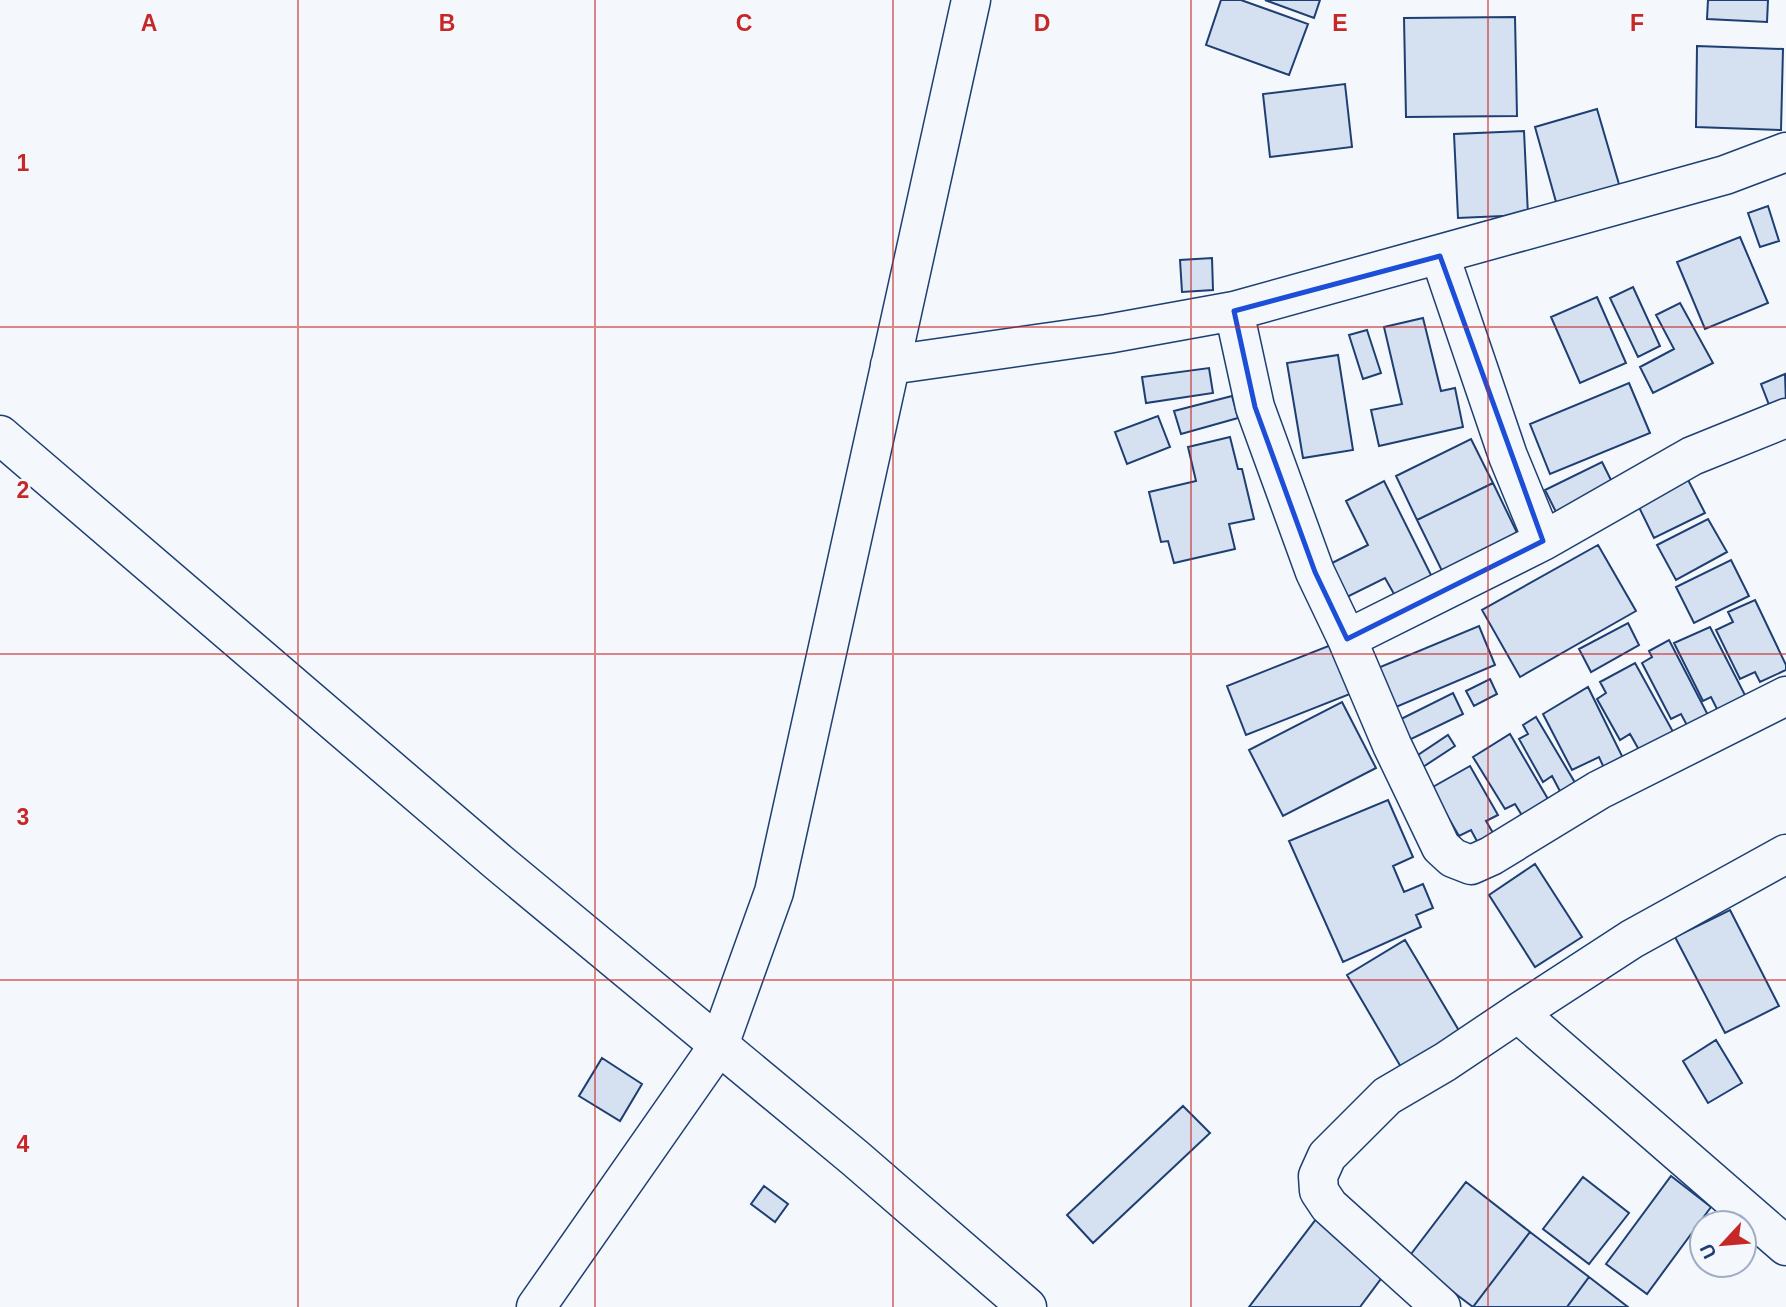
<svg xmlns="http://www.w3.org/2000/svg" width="1786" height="1307" font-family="Arial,sans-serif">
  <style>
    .building { fill: #d5e0f0; stroke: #1d3f73; stroke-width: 2 }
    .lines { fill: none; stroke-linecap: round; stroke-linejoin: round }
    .minor-casing { stroke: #1d3f73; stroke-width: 41 }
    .highway-casing { stroke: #1d3f73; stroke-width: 41 }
    .minor { stroke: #f4f7fb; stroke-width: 38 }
    .highway { stroke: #f4f7fb; stroke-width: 38 }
    .marked { fill: none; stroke: #1d4ed8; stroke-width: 5; stroke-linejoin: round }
    .grid { fill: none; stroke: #c62828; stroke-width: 2; stroke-opacity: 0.55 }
    .grid-label { font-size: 23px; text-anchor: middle; font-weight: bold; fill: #c62828; stroke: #f4f7fb; stroke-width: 5; stroke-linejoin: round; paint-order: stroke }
  </style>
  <rect width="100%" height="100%" fill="#f4f7fb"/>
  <path class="building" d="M1221,0H1241L1308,24L1289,75L1206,45Z
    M1265,0H1320L1314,18Z
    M1708,0H1768L1767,22L1707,19Z
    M1515,17L1517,116L1406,117L1404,18Z
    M1697,46L1783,49L1781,130L1696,127Z
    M1345,84L1352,147L1270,157L1263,94Z
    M1597,109L1621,191L1558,209L1535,127Z
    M1524,131L1528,215L1458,218L1454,134Z
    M1768,206L1779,241L1760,247L1748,213Z
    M1740,237L1768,303L1705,329L1677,262Z
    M1212,258L1213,290L1182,292L1180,260Z
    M1633,287L1660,346L1638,357L1610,298Z
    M1597,297L1626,363L1580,383L1551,317Z
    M1680,303L1713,363L1653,393L1640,367L1674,349L1656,315Z
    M1423,318L1441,391L1455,388L1463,427L1379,446L1371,410L1402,404L1384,327Z
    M1367,330L1381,373L1363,379L1349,335Z
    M1338,355L1353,450L1303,458L1287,363Z
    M1209,368L1213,393L1146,403L1142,377Z
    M1785,374L1786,404L1771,410L1761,384Z
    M1629,383L1650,433L1550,474L1530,424Z
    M1232,396L1238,418L1181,434L1174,411Z
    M1158,416L1170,447L1127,464L1115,432Z
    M1230,437L1238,469H1242L1254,519L1229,524L1235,549L1174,563L1168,541L1161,542L1149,492L1196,481L1188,447Z
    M1471,439L1493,483L1417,520L1396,476Z
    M1602,462L1614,486L1557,514L1545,490Z
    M1685,474L1705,513L1654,538L1635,499Z
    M1384,481L1435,583L1398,601L1385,578L1347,597L1330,564L1368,545L1346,501Z
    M1493,483L1522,543L1446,579L1417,520Z
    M1708,519L1727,552L1676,580L1657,545Z
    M1598,545L1636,611L1520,677L1482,610Z
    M1731,560L1749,596L1694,623L1676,587Z
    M1755,600L1786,665V670L1760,682L1755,672L1740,679L1716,630L1733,622L1728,612Z
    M1628,623L1639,645L1591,672L1579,649Z
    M1479,626L1495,665L1389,710L1373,670Z
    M1710,627L1747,699L1719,713L1711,697L1703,701L1674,643Z
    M1669,640L1710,719L1689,729L1681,714L1671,719L1642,663L1652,657L1649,651Z
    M1331,645L1350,694L1246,735L1227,686Z
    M1635,663L1677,739L1643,757L1630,734L1620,740L1597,699L1606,693L1600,682Z
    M1490,679L1497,694L1474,706L1466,691Z
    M1588,687L1623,758L1604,768L1599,757L1572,770L1543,714Z
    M1453,693L1463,714L1405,742L1395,722Z
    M1342,702L1376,768L1283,816L1249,750Z
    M1536,717L1577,786L1562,795L1552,776L1543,782L1519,739L1528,734L1523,725Z
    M1510,734L1552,806L1526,822L1515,804L1505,809L1473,757Z
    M1448,735L1455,746L1423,767L1415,757Z
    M1470,766L1498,815L1486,821L1496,838L1480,847L1471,830L1459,836L1431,788Z
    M1388,800L1413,857L1393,866L1404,892L1423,884L1433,908L1416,915L1421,927L1343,962L1289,841Z
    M1535,864L1582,937L1535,967L1489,895Z
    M1730,910L1779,1006L1725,1033L1675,937Z
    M1405,940L1464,1039L1405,1074L1347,975Z
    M1716,1040L1742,1083L1708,1103L1683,1061Z
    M602,1058L642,1084L620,1121L579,1096Z
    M1183,1106L1210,1133L1093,1243L1067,1215Z
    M1671,1176L1711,1207L1647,1294L1606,1264Z
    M1583,1177L1629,1213L1589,1264L1543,1229Z
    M1466,1182L1530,1232L1473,1307L1408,1258Z
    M764,1186L788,1204L775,1222L751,1204Z
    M1320,1214L1389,1268L1360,1307H1249Z
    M1530,1232L1589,1277L1567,1307H1473Z
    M1589,1277L1628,1307H1567Z"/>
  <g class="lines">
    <g class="minor-casing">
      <path id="minor" d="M1440,256L1508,456L1543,541
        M1234,311L1255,407L1315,572L1347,639L1392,745L1441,847L1453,858L1471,865L1491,856L1599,790L1786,696
        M890,365L1107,334L1234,311L1725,175L1786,152
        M1347,639L1543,541L1692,456L1786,418
        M1518,1013L1632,939L1786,854
        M536,1307L719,1045L774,892L971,0
        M1441,1307L1329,1206L1319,1191L1318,1176L1327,1156L1387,1096L1445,1062L1518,1013L1786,1246"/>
    </g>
    <g class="highway-casing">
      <path id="highway" d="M0,435L498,862L855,1158L1027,1307"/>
    </g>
    <use href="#minor" class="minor"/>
    <use href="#highway" class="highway"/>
  </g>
  <path class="marked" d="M1440,256L1543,541L1347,639L1315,572L1255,407L1234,311Z"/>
  <path class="grid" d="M298,0V1307M595,0V1307M893,0V1307M1191,0V1307M1488,0V1307M0,327H1786M0,654H1786M0,980H1786"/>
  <g class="grid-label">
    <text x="149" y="31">A</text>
    <text x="447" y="31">B</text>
    <text x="744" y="31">C</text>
    <text x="1042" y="31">D</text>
    <text x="1340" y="31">E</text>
    <text x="1637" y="31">F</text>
    <text x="23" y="171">1</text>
    <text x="23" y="498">2</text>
    <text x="23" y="825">3</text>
    <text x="23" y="1152">4</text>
  </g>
  <g transform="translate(1723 1244) rotate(244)"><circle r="33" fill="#f4f7fb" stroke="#9eadc5" stroke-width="2"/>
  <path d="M0-5L12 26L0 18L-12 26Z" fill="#c62828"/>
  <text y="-10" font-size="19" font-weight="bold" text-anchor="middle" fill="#1d3f73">U</text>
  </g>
</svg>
